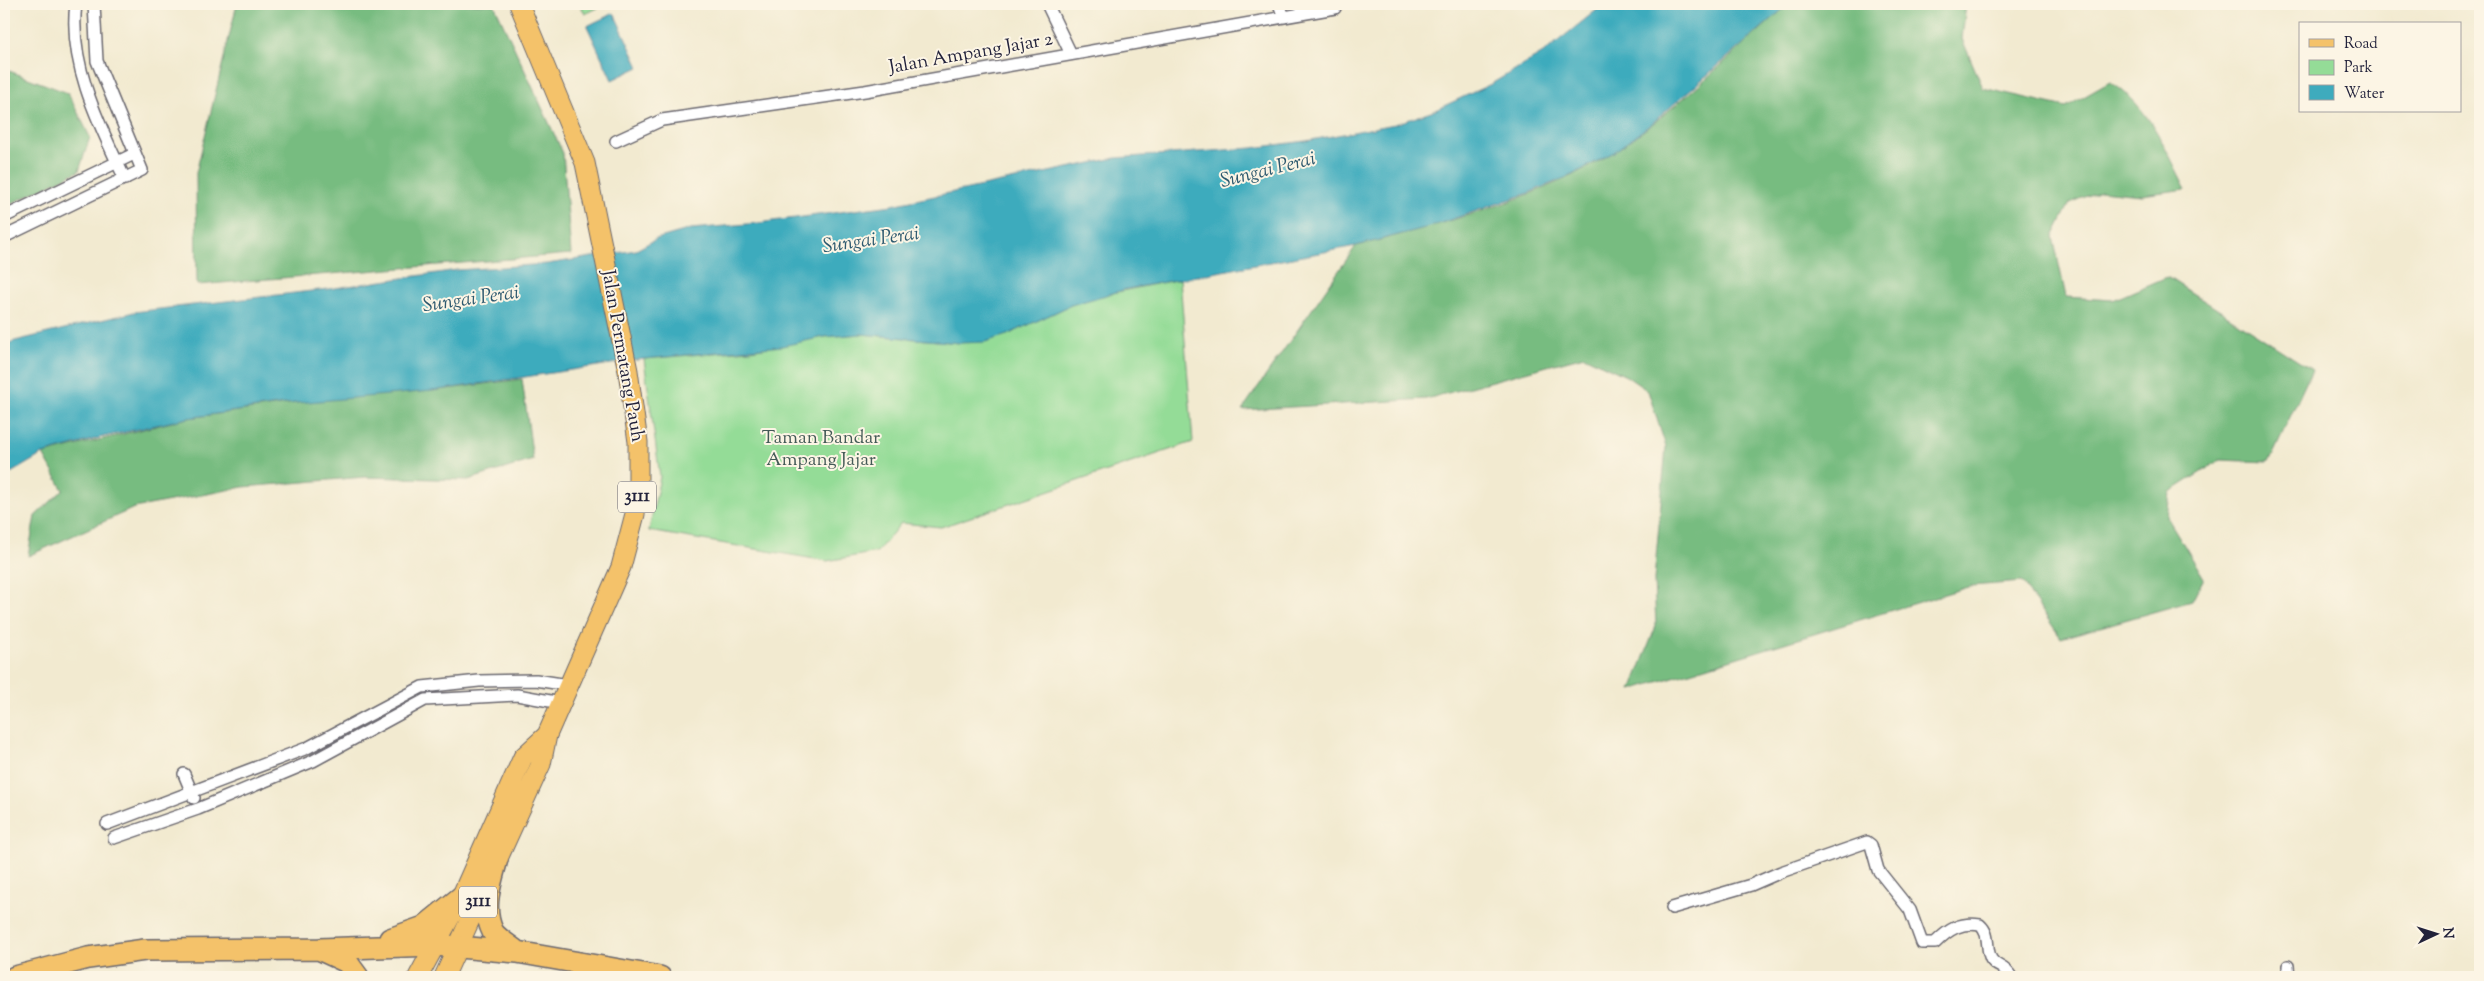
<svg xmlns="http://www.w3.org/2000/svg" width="2484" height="981" font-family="'Sorts Mill Goudy',serif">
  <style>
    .green { fill: #94dc97; stroke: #5b7f69 }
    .forest { fill: #77bc80; stroke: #4c6f5e }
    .water { fill: #3eabbd; stroke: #30667c }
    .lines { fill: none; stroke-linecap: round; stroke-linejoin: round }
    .street-casing { stroke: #6b686f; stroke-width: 14 }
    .primary-casing { stroke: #6b686f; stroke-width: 21 }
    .highway-casing { stroke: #6b686f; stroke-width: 24 }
    .street { stroke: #fff; stroke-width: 11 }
    .primary { stroke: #f4c26a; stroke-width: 19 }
    .highway { stroke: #f4c26a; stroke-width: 21 }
    .labels { text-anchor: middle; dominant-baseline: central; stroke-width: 4; stroke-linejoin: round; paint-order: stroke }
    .shield { fill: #fcf5e5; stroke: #63616e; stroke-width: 1 }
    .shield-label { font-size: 18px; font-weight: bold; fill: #22223b }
    .street-label { font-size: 19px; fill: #22223b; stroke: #fcf5e5 }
    .park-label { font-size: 19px; fill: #445a57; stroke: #fcf5e5 }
    .water-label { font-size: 20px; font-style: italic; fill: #2d596f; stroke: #fcf5e5 }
  </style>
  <rect width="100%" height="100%" fill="#fcf5e5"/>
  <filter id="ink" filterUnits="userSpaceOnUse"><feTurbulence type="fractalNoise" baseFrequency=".02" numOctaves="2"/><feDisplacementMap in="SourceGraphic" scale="10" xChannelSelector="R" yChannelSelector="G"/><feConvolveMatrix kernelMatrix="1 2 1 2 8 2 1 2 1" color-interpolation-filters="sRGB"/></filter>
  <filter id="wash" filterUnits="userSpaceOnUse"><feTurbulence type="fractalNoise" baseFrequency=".0096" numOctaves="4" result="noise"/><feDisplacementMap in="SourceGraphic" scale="20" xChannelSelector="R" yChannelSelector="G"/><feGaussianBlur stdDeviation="1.12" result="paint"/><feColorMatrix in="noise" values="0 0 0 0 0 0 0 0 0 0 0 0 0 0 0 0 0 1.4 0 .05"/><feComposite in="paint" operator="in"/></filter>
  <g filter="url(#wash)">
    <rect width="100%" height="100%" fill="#f2ead0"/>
    <path class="green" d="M580,4H606L585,14Z
      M1180,279L1193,442L941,527L901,523L877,552L827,561L649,531L660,477L644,359L751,350L824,337L861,334L960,343L1007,335L1071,305L1103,295Z"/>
    <path class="forest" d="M237,4H494L563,153L571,254L197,285L196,173Z
      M1789,4H1966L1962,39L1983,88L2066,107L2110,82C2149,105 2166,150 2186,189L2142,195L2100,191L2070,203L2053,237L2066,297L2113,300L2167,277L2312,370L2269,462L2220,460L2170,492L2167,517L2204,578L2192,601L2061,638L2022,582L1971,586L1631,690L1656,626L1654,580L1666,447L1648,391L1626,376L1584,356L1426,399L1242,410L1356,246C1437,225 1545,198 1615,151C1675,111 1734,52 1789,4Z
      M4,69L68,93L90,137L79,171L4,207Z
      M522,379L533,460L468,480L365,477L243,487L134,508L28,556L35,516L63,490L43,454L188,418L332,398L432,391Z"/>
    <path class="water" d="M1604,4H1789L1651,124L1614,152L1572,175L1526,194L1429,227L1356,246L1127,289L1071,305L1007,335L985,342L960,343L861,334L824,337L782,346L644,359L432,391L285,404L188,418L103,437L43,454L4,477V345L15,341L134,312L328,289L457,270L547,264L636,250L656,239L691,229L758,223L892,205L1115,158L1252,148L1306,141L1395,124L1431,112L1491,84L1543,53Z
      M614,13L639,67L612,80L587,26Z"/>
  </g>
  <g filter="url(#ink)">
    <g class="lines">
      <g class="street-casing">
        <path id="street" d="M76,4C68,64 100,126 125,179
          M1047,4L1071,54
          M1279,4L1284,17
          M616,141L662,120L865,91L1335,8
          M4,217L134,154
          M4,237L142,170L97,61L94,4
          M184,774L194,798
          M107,824L307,748L422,687L479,681L536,680L568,685
          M114,838L198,809L313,761L425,700L517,695L561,703
          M1672,908L1751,885L1781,872L1867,842L1871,845L1878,870L1910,910L1922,943H1935C1949,929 1960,922 1980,925C1991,935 1985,947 1991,959C1996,968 2005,965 2011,977
          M2288,966L2289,977"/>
      </g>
      <g class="primary-casing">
        <path id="primary" d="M418,977L461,897L523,757L547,735
          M444,977L541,764L547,735L621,567L635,514L638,483V442L628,371L585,163L519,4"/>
      </g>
      <g class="highway-casing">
        <path id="highway" d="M497,859C491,883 481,908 493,932C498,939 510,946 517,952
          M390,939L424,927L461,897
          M321,950L347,962L358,977
          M15,977L88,958L145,950L319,949L435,945L517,952L660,977"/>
      </g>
      <use href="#street" class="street"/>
      <use href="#primary" class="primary"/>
      <use href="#highway" class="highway"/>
    </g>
  </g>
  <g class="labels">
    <g class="shield">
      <rect x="618" y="481.5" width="38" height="31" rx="4"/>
      <rect x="459" y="886.5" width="38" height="31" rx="4"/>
    </g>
    <g class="shield-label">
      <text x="637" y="497">3111</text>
      <text x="478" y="902">3111</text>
    </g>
    <g class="street-label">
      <text transform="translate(971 54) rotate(-10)">Jalan Ampang Jajar 2</text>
      <text transform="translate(622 356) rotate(80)">Jalan Permatang Pauh</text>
    </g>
    <g class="park-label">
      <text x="821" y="438">Taman Bandar<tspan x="821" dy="22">Ampang Jajar</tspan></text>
    </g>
    <g class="water-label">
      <text transform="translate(1268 171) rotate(-14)">Sungai Perai</text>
      <text transform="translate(871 241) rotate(-8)">Sungai Perai</text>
      <text transform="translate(471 300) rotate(-8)">Sungai Perai</text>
    </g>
  </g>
  <rect width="2484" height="981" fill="none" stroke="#fcf5e5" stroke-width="20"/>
  <rect x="2299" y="22" width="162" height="90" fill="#fcf5e5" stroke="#a5a1a1"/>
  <rect x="2309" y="39" width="25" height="8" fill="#f4c26a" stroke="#a5a1a1"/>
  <text x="2344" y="48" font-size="15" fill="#22223b">Road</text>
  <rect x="2309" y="60" width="25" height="15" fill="#94dc97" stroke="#a5a1a1"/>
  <text x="2344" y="72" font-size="15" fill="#22223b">Park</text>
  <rect x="2309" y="85" width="25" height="15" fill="#3eabbd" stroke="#a5a1a1"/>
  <text x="2344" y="98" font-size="15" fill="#22223b">Water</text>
  <g transform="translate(2436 934) rotate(86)" stroke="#fcf5e5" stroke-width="4" paint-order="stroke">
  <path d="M0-4L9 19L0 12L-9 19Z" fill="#22223b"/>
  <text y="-8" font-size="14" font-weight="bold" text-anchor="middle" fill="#22223b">N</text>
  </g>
</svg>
